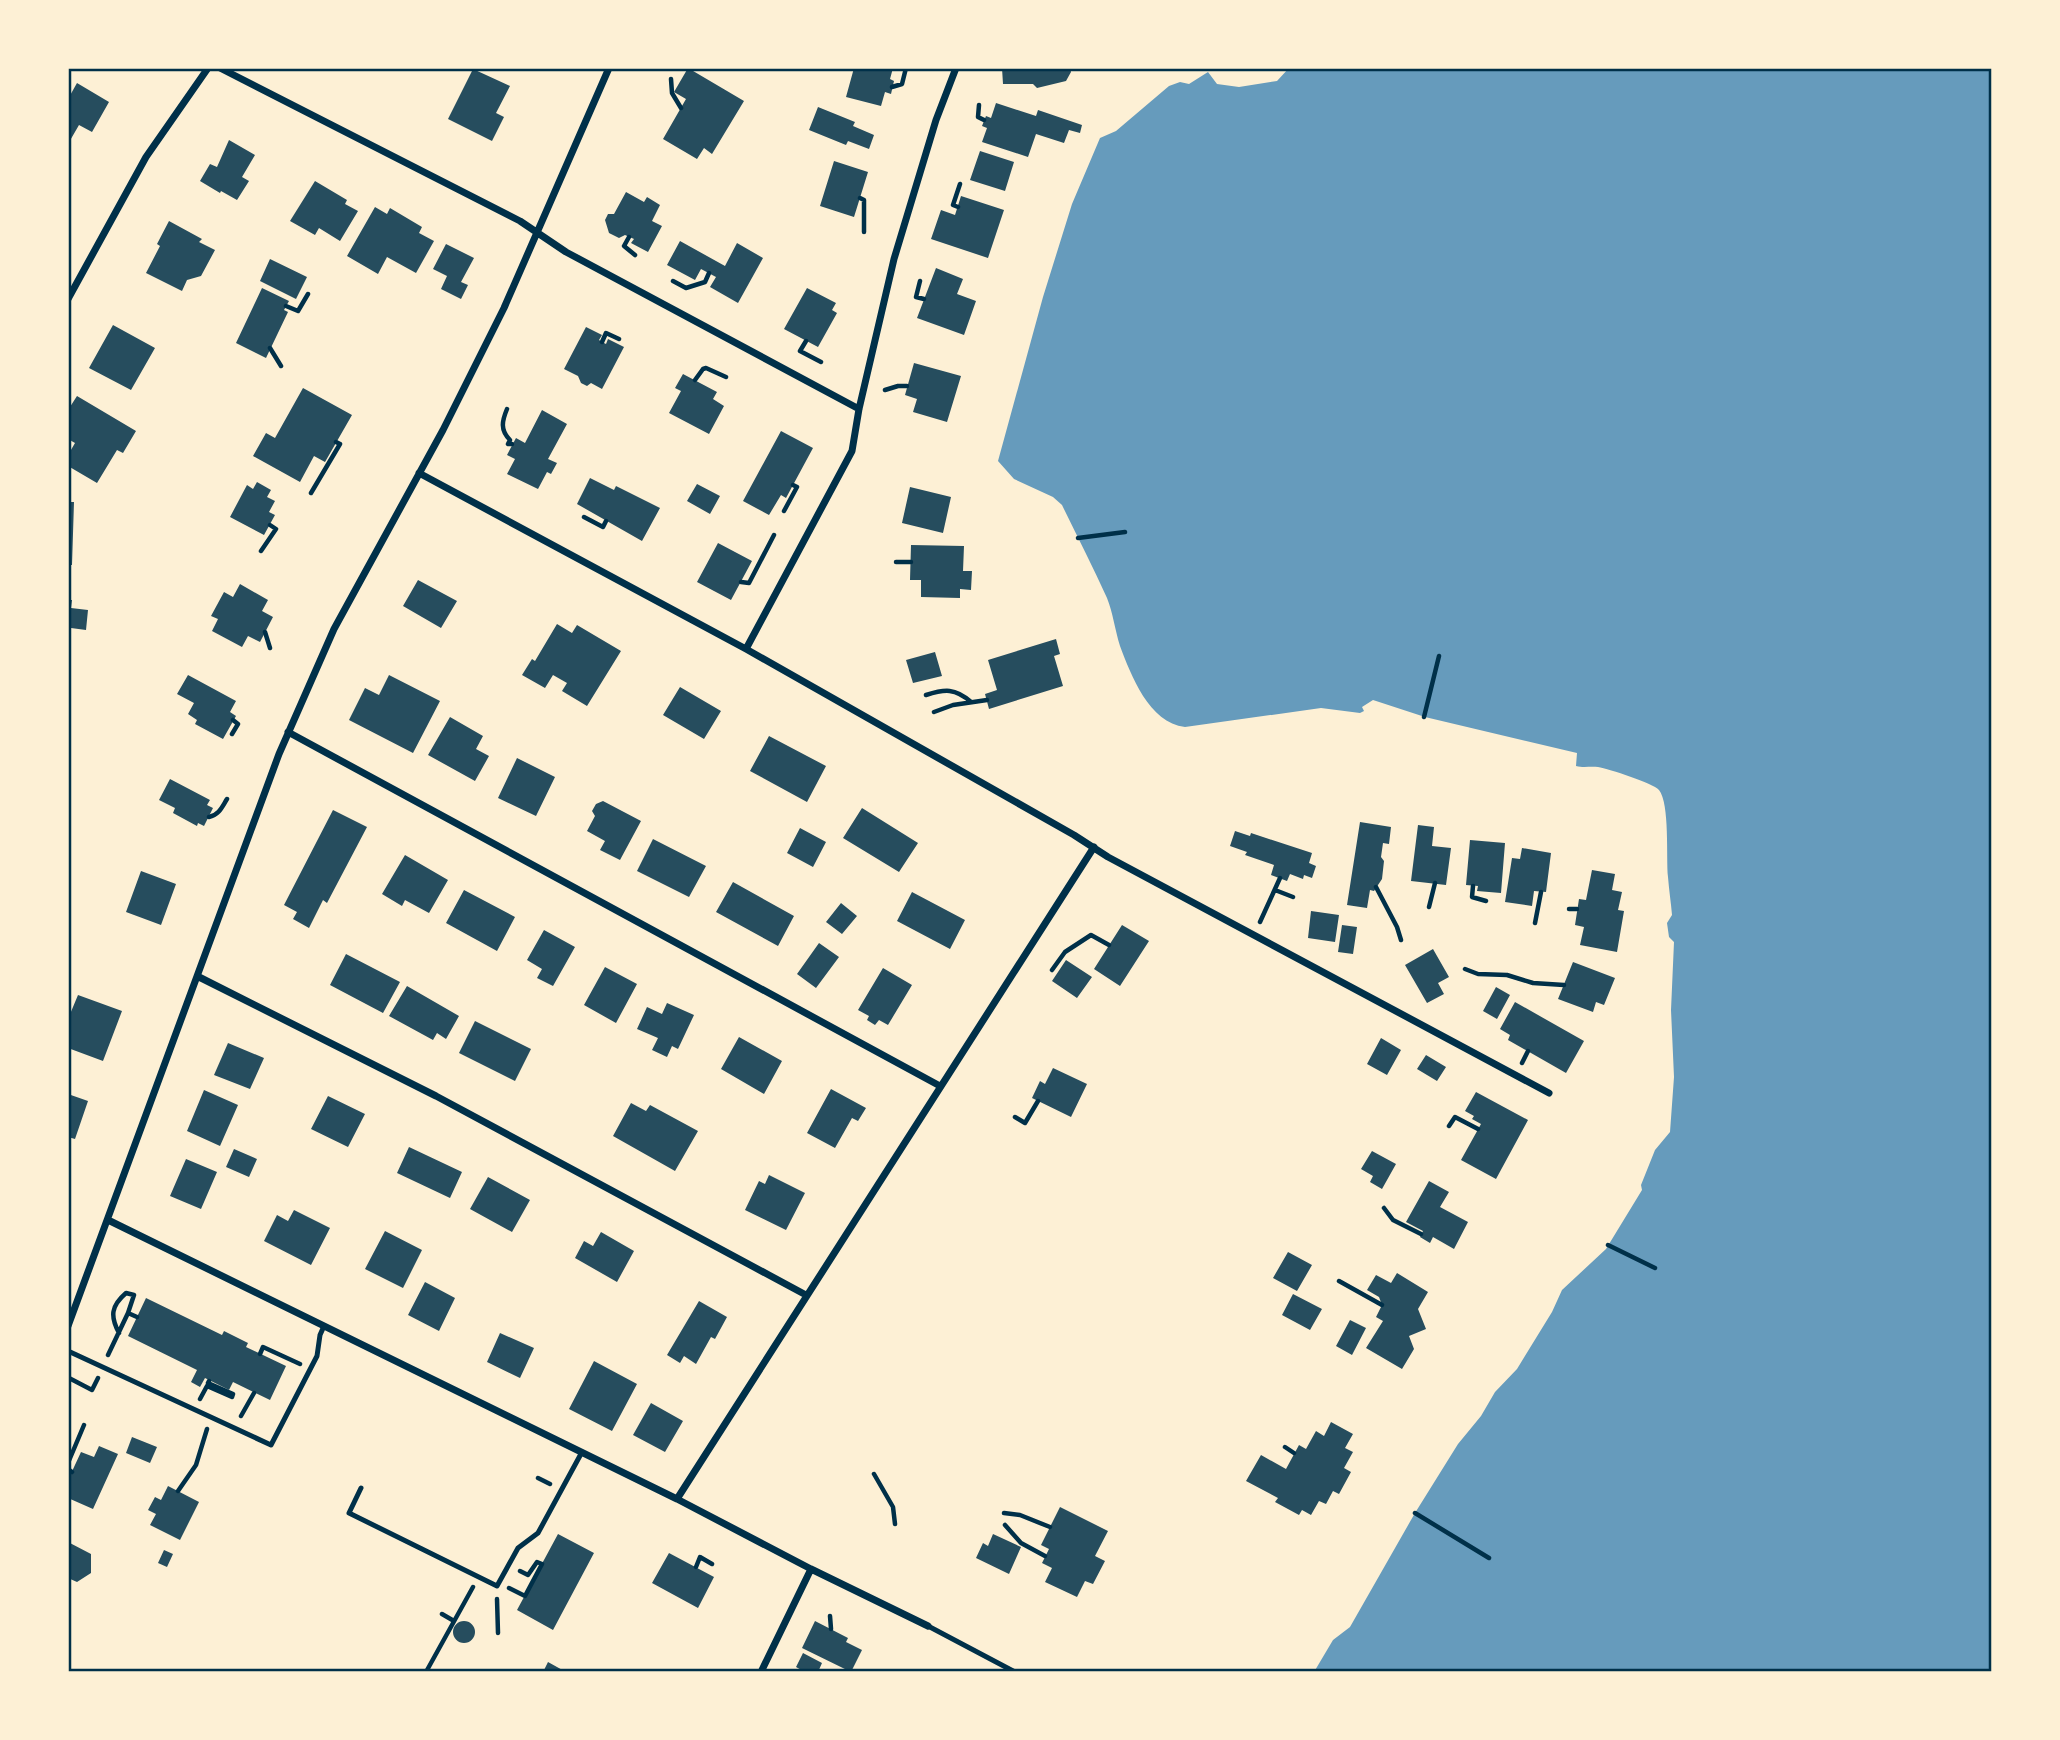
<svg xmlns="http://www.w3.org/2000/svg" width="2060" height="1740" font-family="'Work Sans',sans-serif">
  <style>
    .water { fill: #669bbc }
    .building { fill: #264d5e }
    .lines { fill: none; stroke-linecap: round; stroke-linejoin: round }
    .path { stroke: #003049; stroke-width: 4.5 }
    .service { stroke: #003049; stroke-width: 5 }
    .minor { stroke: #003049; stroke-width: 7 }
    .neatline { fill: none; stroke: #003049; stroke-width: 2.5 }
  </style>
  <rect width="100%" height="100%" fill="#fdf0d5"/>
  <path class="water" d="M1289,68H1992V1672H1314L1333,1640L1350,1627L1415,1513L1458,1444L1481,1416L1495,1392L1517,1369L1552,1312L1562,1290L1606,1249L1642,1190L1641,1185L1655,1150L1670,1132L1674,1077L1671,1010L1674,942L1669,937L1667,923L1672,915C1671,903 1669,890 1668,877C1666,858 1670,804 1659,790C1653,783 1609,769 1598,767C1590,766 1584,768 1576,766L1577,753L1425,717L1373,700L1362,707L1364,711L1360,713L1321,708L1185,727C1149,723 1131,675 1120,646C1115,630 1113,613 1107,598C1093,567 1077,536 1062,505L1053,497L1014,479L998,461L1043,297L1072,204L1100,138L1116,131L1169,86L1180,82L1189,84L1208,72L1217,84L1239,87L1277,81Z"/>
  <path class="building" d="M688,68L744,101L712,154L704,148L697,159L663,139L686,99L674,92Z
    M854,68H893L890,79L894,81L891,94L885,92L881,106L846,97Z
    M1002,68H1070L1071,72L1066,81L1037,88L1033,84H1003Z
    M473,69L510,86L496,113L504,117L492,141L448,119Z
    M77,83L109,102L92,132L79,125L68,144V99Z
    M996,103L1036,116L1038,110L1082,125L1080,133L1069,130L1064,143L1036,134L1028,157L982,142L987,128L982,126L986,116L991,118Z
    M818,107L855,122L853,126L874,135L869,149L848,141L846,145L809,130Z
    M229,140L255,155L242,177L249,181L237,200L221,191L220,193L200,181L210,164L217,167Z
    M980,151L1014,162L1005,191L970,180Z
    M834,161L868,172L854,217L820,206Z
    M315,181L347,200L345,204L358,211L340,241L319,228L315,235L290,221Z
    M626,192L644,202L647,197L660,205L652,221L662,226L648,252L631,243L634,239L625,235L619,238L609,233L605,220L608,214H614Z
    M961,196L1004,210L988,258L931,239L941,210L955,215Z
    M375,207L387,214L390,208L422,227L419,233L434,241L416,273L387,257L378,274L347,256Z
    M169,221L202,239L199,242L215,250L201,276L187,280L182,291L146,273L160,246L157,244Z
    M680,241L725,266L737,243L763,258L738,303L710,287L716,277L701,269L695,280L667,265Z
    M446,244L474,258L461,282L468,285L461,299L441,289L447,276L433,269Z
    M270,259L307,277L296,299L260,281Z
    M936,268L963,279L957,294L976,301L964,335L917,318Z
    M262,288L289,301L284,310L288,312L266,358L236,343Z
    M807,288L836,303L832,310L837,313L818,347L784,329Z
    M113,325L155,348L131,390L89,368Z
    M586,327L602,335L599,340L602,342L606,344L608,339L624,347L602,389L591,383L587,386L581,383L578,376L564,369Z
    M914,363L961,376L947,422L913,412L917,399L905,395Z
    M683,374L717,392L713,399L724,406L709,434L669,413L681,391L675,388Z
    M303,388L352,415L325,462L314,456L300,482L253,456L266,433L275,438Z
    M77,396L136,431L123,453L117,450L97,483L68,466V455L75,443L68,439V410Z
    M542,410L567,424L548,459L557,463L551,474L547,472L538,489L507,474L515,459L507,455L516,438L525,443Z
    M781,431L813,448L786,498L781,495L769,515L743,501Z
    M590,478L614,490L616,486L660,508L642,541L577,504Z
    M257,482L271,490L267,497L275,501L269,512L275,515L264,535L230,517L247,485L253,489Z
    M697,484L720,496L710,514L687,501Z
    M910,487L951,497L943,533L902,523Z
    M68,502H74L72,565H68Z
    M718,543L752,561L731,600L697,582Z
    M911,545L964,546L963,571H972L971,590L960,589V598L921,597V580H910Z
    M418,580L457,601L441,628L403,606Z
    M240,584L268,600L262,611L273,617L260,642L248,636L242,647L212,631L218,619L211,616L224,592L233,597Z
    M68,600H72L71,608L88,610L86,630L71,628L70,640H68Z
    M557,624L572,633L577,625L621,651L587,706L562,691L567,683L553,675L545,688L522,675L532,659L535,661Z
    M1056,639L1060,654L1054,656L1063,686L989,709L985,694L997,690L988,660Z
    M935,652L942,676L913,683L906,660Z
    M188,675L236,701L230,712L236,716L223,739L195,724L197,720L188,714L194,703L177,694Z
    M389,675L440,701L413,753L349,720L365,688L379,695Z
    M680,687L721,711L704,739L663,715Z
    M450,717L483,736L476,749L489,756L475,781L428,755Z
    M769,736L826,766L807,802L750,771Z
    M517,758L555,777L536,816L498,798Z
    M170,779L210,800L207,805L213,808L204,826L198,823L197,826L173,813L175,808L159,800Z
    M603,801L641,821L620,860L600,850L605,841L587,831L595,816L592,811L596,804Z
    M862,808L918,843L899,872L843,838Z
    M333,810L367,827L327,903L323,900L309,928L293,919L297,912L284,905Z
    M1360,822L1391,827L1389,844L1383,843L1381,857L1384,861L1382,879L1374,891L1370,890L1367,908L1347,905Z
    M1418,825L1434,827L1432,846L1451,848L1446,885L1411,881Z
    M800,828L826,842L813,867L787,853Z
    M1235,831L1250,836L1251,833L1312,853L1309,863L1316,866L1312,878L1304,875L1303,879L1290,874L1287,881L1271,875L1274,865L1245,855L1247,852L1230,846Z
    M653,839L706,866L689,897L637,871Z
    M1470,840L1505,843L1501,893L1477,891L1478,886L1466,885Z
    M1522,848L1551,853L1546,892L1534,891L1532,906L1505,902L1512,858L1520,859Z
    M405,855L448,880L429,913L405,900L402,906L382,894Z
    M1592,870L1615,874L1612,890L1622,892L1618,910L1624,911L1617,952L1580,945L1584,927L1575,925L1579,899L1586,900Z
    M141,871L176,884L161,925L126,912Z
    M733,882L794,916L778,946L716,912Z
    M464,890L515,917L497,951L446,923Z
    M912,892L965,920L950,949L897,921Z
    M841,903L857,916L842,934L826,922Z
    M1311,911L1339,915L1335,942L1308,938Z
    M1122,925L1149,941L1120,986L1094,969Z
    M1342,925L1357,927L1353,954L1338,952Z
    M544,930L575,947L553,986L537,978L542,969L527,960Z
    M819,943L839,957L816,988L797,974Z
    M1433,949L1449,977L1438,983L1444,994L1427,1003L1405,965Z
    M346,954L400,982L383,1013L330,985Z
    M1066,960L1092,977L1077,998L1052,981Z
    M1573,962L1615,978L1604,1005L1596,1002L1593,1012L1558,999Z
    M605,967L637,984L616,1023L584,1005Z
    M883,968L912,985L888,1025L879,1020L875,1025L867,1020L869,1016L858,1010Z
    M407,986L459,1016L446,1039L437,1033L433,1040L389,1016Z
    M1496,987L1510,995L1497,1019L1483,1011Z
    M78,995L122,1011L103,1061L68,1048V1019Z
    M1515,1002L1584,1041L1566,1073L1508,1040L1510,1035L1500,1029Z
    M667,1003L694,1015L678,1049L672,1046L667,1057L652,1050L658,1038L637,1029L647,1007L662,1014Z
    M475,1021L531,1049L515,1081L459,1053Z
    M739,1037L782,1061L764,1094L721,1069Z
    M1381,1038L1401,1050L1387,1075L1367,1064Z
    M228,1043L264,1058L250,1089L214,1075Z
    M1426,1055L1446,1067L1437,1081L1417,1069Z
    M1053,1068L1087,1084L1071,1117L1032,1098L1040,1081L1045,1084Z
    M831,1089L866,1108L858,1121L852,1118L835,1148L807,1133Z
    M204,1090L238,1105L220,1146L187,1131Z
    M1476,1092L1528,1120L1496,1179L1461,1160L1481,1124L1472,1119L1474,1116L1465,1111Z
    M68,1094L88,1101L75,1139L68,1137Z
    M328,1096L365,1114L348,1147L311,1129Z
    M631,1103L646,1111L650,1105L698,1131L675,1171L613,1136Z
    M409,1147L462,1172L450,1198L397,1173Z
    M234,1149L257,1159L249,1177L226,1167Z
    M1372,1151L1396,1164L1382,1189L1370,1182L1373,1176L1361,1169Z
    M186,1159L217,1172L201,1209L170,1196Z
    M769,1175L805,1193L786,1230L745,1210L759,1181L765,1184Z
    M488,1177L530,1200L512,1232L470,1209Z
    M1429,1181L1449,1192L1440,1207L1468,1222L1454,1249L1433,1237L1430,1243L1420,1237L1423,1231L1406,1222Z
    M294,1210L330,1228L311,1265L264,1241L277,1215L288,1221Z
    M385,1231L422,1250L403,1288L365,1269Z
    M601,1232L634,1251L617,1282L575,1258L584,1241L593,1246Z
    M1288,1252L1312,1265L1297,1291L1273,1278Z
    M1397,1273L1428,1292L1418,1309L1426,1329L1409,1336L1414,1349L1402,1369L1366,1348L1383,1321L1376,1317L1382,1305L1379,1297L1367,1290L1376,1275L1391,1283Z
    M425,1282L455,1298L439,1331L408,1315Z
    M1293,1294L1322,1309L1310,1330L1282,1315Z
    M146,1298L222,1335L224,1331L248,1343L246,1347L286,1366L270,1400L233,1382L229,1390L205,1378L200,1387L191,1382L197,1370L128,1336Z
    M699,1301L727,1317L715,1339L711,1337L696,1364L684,1356L680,1363L667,1355Z
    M1350,1320L1366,1328L1352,1355L1336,1346Z
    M500,1333L534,1348L520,1378L487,1362Z
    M594,1361L637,1384L612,1431L569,1409Z
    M651,1403L683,1421L665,1452L633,1435Z
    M1331,1422L1353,1434L1345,1448L1353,1452L1344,1468L1351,1472L1339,1494L1333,1491L1326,1504L1319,1501L1311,1515L1302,1510L1299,1515L1275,1502L1278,1498L1246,1481L1261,1455L1286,1469L1299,1445L1306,1449L1316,1431L1324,1436Z
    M132,1437L157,1447L150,1463L126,1453Z
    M99,1446L118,1454L93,1509L68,1498V1480L81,1452L94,1457Z
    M168,1486L199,1502L180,1540L150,1525L156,1514L148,1510L155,1497L161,1500Z
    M1060,1507L1108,1531L1095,1556L1105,1561L1093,1584L1085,1581L1077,1597L1045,1582L1052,1568L1042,1563L1049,1549L1041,1545Z
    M558,1534L594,1553L553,1630L517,1610Z
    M993,1534L1021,1547L1009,1574L976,1558L983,1543L988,1546Z
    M68,1542L91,1554V1573L77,1582L68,1578Z
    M164,1550L173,1554L167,1567L158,1563Z
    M669,1553L714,1577L698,1608L652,1583Z
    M453 1632a11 11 0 1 1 22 0a11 11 0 1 1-22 0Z
    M815,1621L848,1638L846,1642L862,1650L851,1672L802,1648Z
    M803,1653L822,1663L818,1672H805L796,1667Z
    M548,1662L566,1672H543Z"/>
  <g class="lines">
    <path class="path" d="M671,79L672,93L681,108
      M892,87L902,84L906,68
      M979,105L978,117L984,120
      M860,198L864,200V232
      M958,207L953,205L960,184
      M629,237L624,246L635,255
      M673,281L686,288L705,282L709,273
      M920,281L916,297L924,299
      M286,306L298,311L308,294
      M806,341L800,351L821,362
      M602,342L606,333L619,339
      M270,348L281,366
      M695,380L703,369L706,368L726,377
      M885,390L898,386H907
      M507,409C502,421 500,430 510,440L508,444H512
      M311,493L340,444L336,442
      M784,511L797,487L793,485
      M584,517L603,527L606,521
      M1078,538L1125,532
      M261,551L276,529L270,525
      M896,562H911
      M741,582L749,583L774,535
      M265,632L270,648
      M926,695C945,689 955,688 971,702
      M934,712L953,705L987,700
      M1424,717L1439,656
      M232,734L238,724L233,720
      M209,817C219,815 222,807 227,799
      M1473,886L1472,897L1486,901
      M1376,887L1397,927L1401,940
      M1275,890L1293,897
      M1429,907L1435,883
      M1569,909H1577
      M1260,922L1280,878
      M1535,923L1541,892
      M1465,969L1478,974L1507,975L1533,983L1564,985
      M1052,970L1065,952L1091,935L1109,945
      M1522,1063L1528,1051
      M1015,1117L1025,1123L1038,1101
      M1449,1126L1455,1117L1478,1129
      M1384,1208L1393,1220L1421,1234
      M1608,1245L1655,1268
      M1339,1281L1382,1305
      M119,1333C110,1316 111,1306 126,1293L134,1295L128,1313
      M260,1354L263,1347L300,1364
      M108,1355L128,1313L137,1317
      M69,1378L92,1390L98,1378
      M200,1399L207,1386L232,1397L233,1394L208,1383L209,1381
      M241,1416L254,1393
      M1285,1447L1294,1453
      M68,1463L84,1425
      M68,1469L72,1472
      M874,1474L893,1507L895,1524
      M538,1478L550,1484
      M178,1491L196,1465L207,1429
      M1004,1513L1020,1515L1050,1527
      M1415,1513L1489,1558
      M1005,1525L1021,1543L1045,1556
      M696,1567L700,1557L712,1564
      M520,1571L528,1575L537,1562L542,1564
      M509,1588L525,1596L542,1564
      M497,1599L498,1633
      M442,1614L454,1621
      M830,1616L831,1629
      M426,1672L473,1587"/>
    <path class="service" d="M68,1351L271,1445L317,1356L320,1335L324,1326
      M361,1488L349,1513L497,1586L518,1548L538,1533L582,1452
      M928,1626L1015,1672"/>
    <path class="minor" d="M220,68L520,221L566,252L859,409
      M68,299L146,157L208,68
      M419,473L746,649L1074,835L1108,857L1549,1093
      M746,649L852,451L859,409L894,259L936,120L956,68
      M288,732L940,1086
      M199,977L436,1096L806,1295
      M108,1220L677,1499L811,1569L928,1626
      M68,1326L279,754L334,629L443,430L504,308L609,68
      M677,1499L1094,847
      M761,1672L811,1569"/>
  </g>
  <rect width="2060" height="1740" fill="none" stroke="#fdf0d5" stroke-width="140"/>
  <rect x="70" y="70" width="1920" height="1600" class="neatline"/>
</svg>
